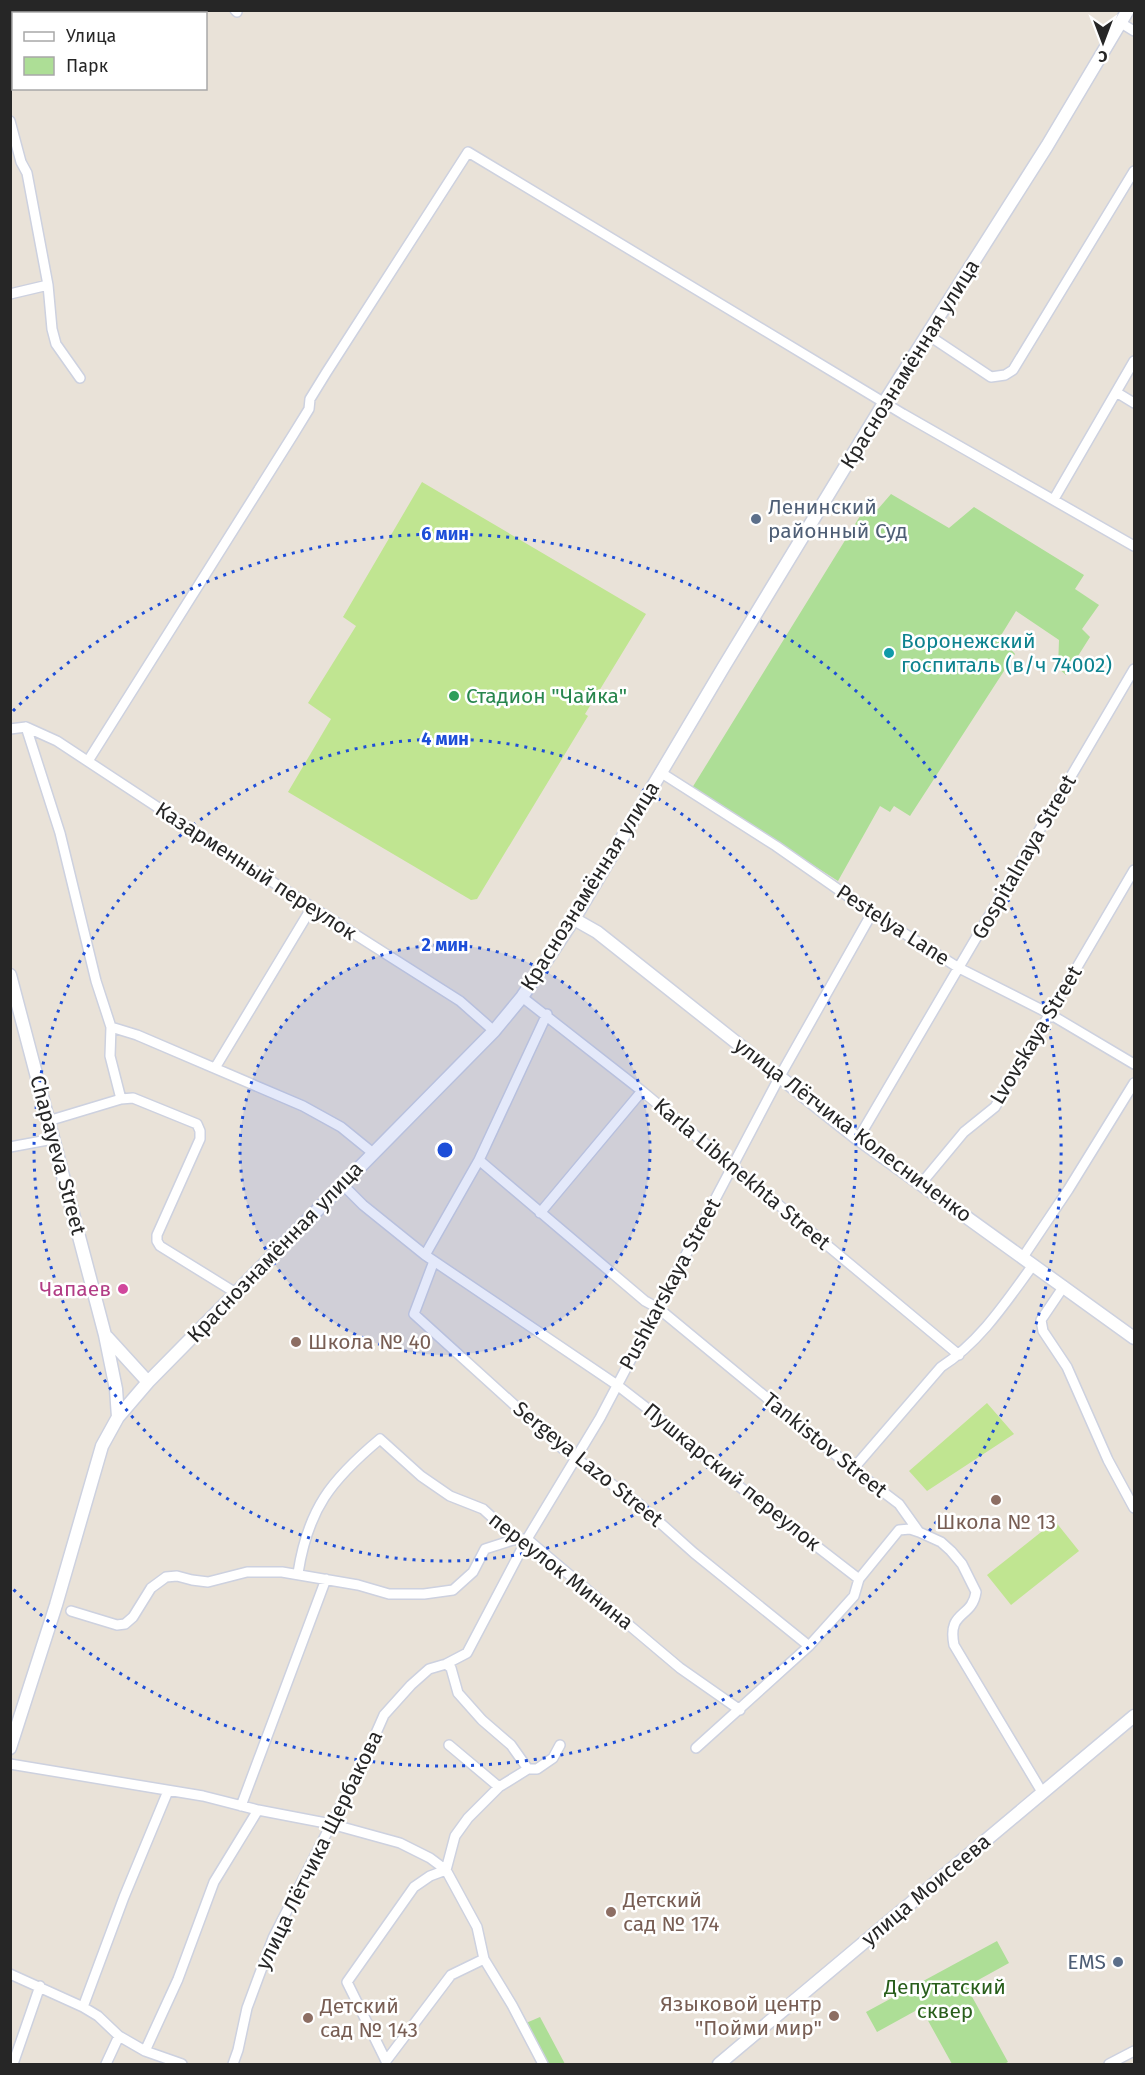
<svg xmlns="http://www.w3.org/2000/svg" width="1145" height="2075" font-family="'Fira Sans',sans-serif">
  <style>
    .green { fill: #adde96 }
    .pitch { fill: #c0e591 }
    .lines { fill: none; stroke-linecap: round; stroke-linejoin: round }
    .street-casing { stroke: #cdd1df; stroke-width: 12 }
    .secondary-casing { stroke: #cdd1df; stroke-width: 15 }
    .street { stroke: #fff; stroke-width: 9 }
    .secondary { stroke: #fff; stroke-width: 12 }
    .ring { fill: none; stroke: #1d4ed8; stroke-width: 3; stroke-dasharray: 3 6 }
    .service-dot { fill: #5c6f8a; stroke: #fff; stroke-width: 2 }
    .culture-dot { fill: #0f9aa8; stroke: #fff; stroke-width: 2 }
    .leisure-dot { fill: #2e9e5b; stroke: #fff; stroke-width: 2 }
    .hotel-dot { fill: #d1479c; stroke: #fff; stroke-width: 2 }
    .education-dot { fill: #8d6e63; stroke: #fff; stroke-width: 2 }
    .labels { text-anchor: middle; dominant-baseline: central; stroke-width: 5; stroke-linejoin: round; paint-order: stroke }
    .street-label { font-size: 21px; fill: #262626; stroke: #fff }
    .service-label { font-size: 21px; fill: #4e5e75; stroke: #fff; text-anchor: start }
    .culture-label { font-size: 21px; fill: #0d838f; stroke: #fff; text-anchor: start }
    .leisure-label { font-size: 21px; fill: #27864d; stroke: #fff; text-anchor: start }
    .hotel-label { font-size: 21px; fill: #b23c85; stroke: #fff; text-anchor: end }
    .education-label { font-size: 21px; fill: #785e54; stroke: #fff; text-anchor: start }
    .park-label { font-size: 21px; fill: #285e1b; stroke: #fff }
    .centre { fill: #1d4ed8; stroke: #fff; stroke-width: 3 }
    .ring-label { font-size: 18px; text-anchor: middle; font-weight: bold; fill: #1d4ed8; stroke: #fff; stroke-width: 5; stroke-linejoin: round; paint-order: stroke }
  </style>
  <rect width="100%" height="100%" fill="#e9e2d8"/>
  <path class="green" d="M891,494L949,528L974,507L1084,575L1075,589L1099,605L1082,629L1090,637L1066,675L1058,668L1059,640L1016,611L1000,637L1015,654L910,816L894,806L890,812L880,806L838,881L692,788L865,508L870,506L878,509Z
    M997,1941L1009,1963L971,1984L974,1991L970,1993L1008,2062L1004,2064H952L926,2017L922,2019L917,2010L877,2032L866,2012Z
    M540,2017L565,2064H548L526,2023Z"/>
  <path class="pitch" d="M422,482L646,614L585,714L588,716L477,899L471,900L288,792L331,719L308,703L356,626L343,617Z
    M987,1403L1014,1434L927,1491L909,1471Z
    M1055,1521L1079,1551L1011,1605L987,1575Z"/>
  <g class="lines">
    <g class="street-casing">
      <path id="street" d="M235,10L237,12
        M1121,23L1134,31
        M10,121L21,162L27,173L48,285L52,329L56,344L80,378
        M10,294L48,285
        M928,335L991,377L1005,375L1013,370L1134,171
        M1116,392L1134,403
        M1054,499L1134,361
        M26,727L60,833L96,981L111,1027
        M10,729L26,727L57,741L227,853L460,1001L494,1031
        M88,761L293,435L309,409L310,399L326,373L468,152L903,414L1134,546
        M660,772L776,846L872,913L959,968L1048,1013L1134,1064
        M522,997L642,1091L959,1355
        M215,1068L312,907
        M121,1099L133,1098L197,1124L200,1131V1139L157,1235V1241L160,1246L236,1293
        M48,1121L121,1099L110,1056L111,1027L137,1035L303,1106L341,1127L373,1153
        M858,1139L1134,669
        M10,1147L53,1139
        M479,1160L645,1301L658,1308L853,1469L899,1504L919,1532L941,1542L951,1551L962,1564L976,1592C972,1619 947,1610 954,1645L1042,1792
        M342,1184L363,1205L425,1255L617,1385L657,1416L731,1480L859,1579
        M920,1185L964,1132L995,1107L1134,870
        M540,1213L642,1091
        M425,1255L479,1160L547,1014
        M1023,1257L1068,1190L1134,1083
        M434,1261L414,1314L563,1449L638,1503L694,1553L809,1646
        M1064,1286L1041,1320L1043,1331L1067,1367L1108,1460L1134,1508
        M853,1469L941,1367C980,1342 1006,1302 1033,1265
        M298,1573C308,1509 331,1480 380,1439L421,1476L450,1496L483,1509L516,1539H527L680,1668L740,1710
        M71,1611L117,1625L125,1624L133,1617L151,1588L166,1577L177,1576L192,1580L208,1582L247,1572H282L358,1585L389,1594H424L453,1590L473,1572L485,1549L516,1539
        M446,1664L451,1668L458,1693L482,1720L511,1745L528,1769
        M449,1745L499,1787
        M696,1748L809,1646L854,1596L859,1579L899,1530L910,1529L919,1532
        M10,1764L203,1796L258,1810L331,1824L400,1843L430,1858L446,1870L477,1927L484,1959L512,2005L543,2064
        M241,1806L326,1579
        M484,1959L451,1975L386,2061L347,1982L414,1887L430,1876L446,1870L455,1836L468,1818L499,1787L528,1769H537L553,1758L560,1745
        M10,1974L83,2007L98,2016L119,2036L145,2051L182,2064
        M83,2007L124,1897L168,1791
        M145,2051L178,1979L214,1882L258,1810
        M13,2064L40,1986
        M106,2064L119,2036
        M233,2064L238,2050L247,2008L273,1938L365,1758L384,1715L411,1685L429,1669L446,1664L467,1653L527,1539L600,1418L780,1076L872,913
        M1109,2064L1134,2051"/>
    </g>
    <g class="secondary-casing">
      <path id="secondary" d="M574,919L597,932L858,1139L1134,1338
        M10,975L105,1335L116,1389L118,1417
        M107,1337L148,1382
        M10,1748L56,1605L102,1446L118,1417L148,1382L494,1031L522,997L574,919L723,668L887,398L1047,146L1128,10
        M719,2064L1134,1716"/>
    </g>
    <use href="#street" class="street"/>
    <use href="#secondary" class="secondary"/>
  </g>
  <circle cx="445" cy="1150" r="205" fill="#1d4ed8" fill-opacity=".12"/>
  <g class="ring">
    <circle cx="445" cy="1150" r="205"/>
    <circle cx="445" cy="1150" r="411"/>
    <path d="M13 711A616 616 0 1 1 13 1589"/>
  </g>
  <g class="service-dot">
    <circle cx="756" cy="519" r="6"/>
    <circle cx="1118" cy="1962" r="6"/>
  </g>
  <circle class="culture-dot" cx="889" cy="653" r="6"/>
  <circle class="leisure-dot" cx="454" cy="696" r="6"/>
  <circle class="hotel-dot" cx="123" cy="1289" r="6"/>
  <g class="education-dot">
    <circle cx="296" cy="1342" r="6"/>
    <circle cx="996" cy="1500" r="6"/>
    <circle cx="611" cy="1912" r="6"/>
    <circle cx="834" cy="2016" r="6"/>
    <circle cx="308" cy="2018" r="6"/>
  </g>
  <g class="labels">
    <g class="street-label">
      <text transform="translate(910 364) rotate(-58)">Краснознамённая улица</text>
      <text transform="translate(1024 857) rotate(-60)">Gospitalnaya Street</text>
      <text transform="translate(256 871) rotate(33)">Казарменный переулок</text>
      <text transform="translate(590 886) rotate(-58)">Краснознамённая улица</text>
      <text transform="translate(893 925) rotate(33)">Pestelya Lane</text>
      <text transform="translate(1036 1035) rotate(-59)">Lvovskaya Street</text>
      <text transform="translate(853 1130) rotate(37)">улица Лётчика Колесниченко</text>
      <text transform="translate(58 1155) rotate(75)">Chapayeva Street</text>
      <text transform="translate(742 1174) rotate(40)">Karla Libknekhta Street</text>
      <text transform="translate(275 1252) rotate(-46)">Краснознамённая улица</text>
      <text transform="translate(670 1284) rotate(-62)">Pushkarskaya Street</text>
      <text transform="translate(825 1445) rotate(39)">Tankistov Street</text>
      <text transform="translate(588 1464) rotate(39)">Sergeya Lazo Street</text>
      <text transform="translate(732 1477) rotate(39)">Пушкарский переулок</text>
      <text transform="translate(561 1571) rotate(38)">переулок Минина</text>
      <text transform="translate(319 1850) rotate(-64)">улица Лётчика Щербакова</text>
      <text transform="translate(926 1890) rotate(-40)">улица Моисеева</text>
    </g>
    <g class="service-label">
      <text x="768" y="507">Ленинский<tspan x="768" dy="24">районный Суд</tspan></text>
      <text x="1106" y="1962" text-anchor="end">EMS</text>
    </g>
    <g class="culture-label">
      <text x="901" y="641">Воронежский<tspan x="901" dy="24">госпиталь (в/ч 74002)</tspan></text>
    </g>
    <g class="leisure-label">
      <text x="466" y="696">Стадион "Чайка"</text>
    </g>
    <g class="hotel-label">
      <text x="111" y="1289">Чапаев</text>
    </g>
    <g class="education-label">
      <text x="308" y="1342">Школа № 40</text>
      <text x="996" y="1522" text-anchor="middle">Школа № 13</text>
      <text x="623" y="1900">Детский<tspan x="623" dy="24">сад № 174</tspan></text>
      <text x="822" y="2004" text-anchor="end">Языковой центр<tspan x="822" dy="24">"Пойми мир"</tspan></text>
      <text x="320" y="2006">Детский<tspan x="320" dy="24">сад № 143</tspan></text>
    </g>
    <g class="park-label">
      <text x="945" y="1987">Депутатский<tspan x="945" dy="24">сквер</tspan></text>
    </g>
  </g>
  <circle cx="445" cy="1150" r="9" class="centre"/>
  <g class="ring-label">
    <text x="445" y="540">6 мин</text>
    <text x="445" y="745">4 мин</text>
    <text x="445" y="951">2 мин</text>
  </g>
  <rect width="1145" height="2075" fill="none" stroke="#262626" stroke-width="24"/>
  <rect x="12" y="12" width="195" height="78" fill="#ffffff" stroke="#a8a8a8" stroke-width="1.5"/>
  <rect x="24" y="32" width="30" height="9" fill="#ffffff" stroke="#a8a8a8" stroke-width="1.5"/>
  <text x="66" y="42" font-size="18" fill="#262626">Улица</text>
  <rect x="24" y="57" width="30" height="18" fill="#adde96" stroke="#a8a8a8" stroke-width="1.5"/>
  <text x="66" y="72" font-size="18" fill="#262626">Парк</text>
  <g transform="translate(1103 42) rotate(180)" stroke="#ffffff" stroke-width="4.5" paint-order="stroke">
  <path d="M0-4.5L10 22L0 15L-10 22Z" fill="#262626"/>
  <text y="-9" font-size="16" font-weight="bold" text-anchor="middle" fill="#262626">С</text>
  </g>
</svg>
